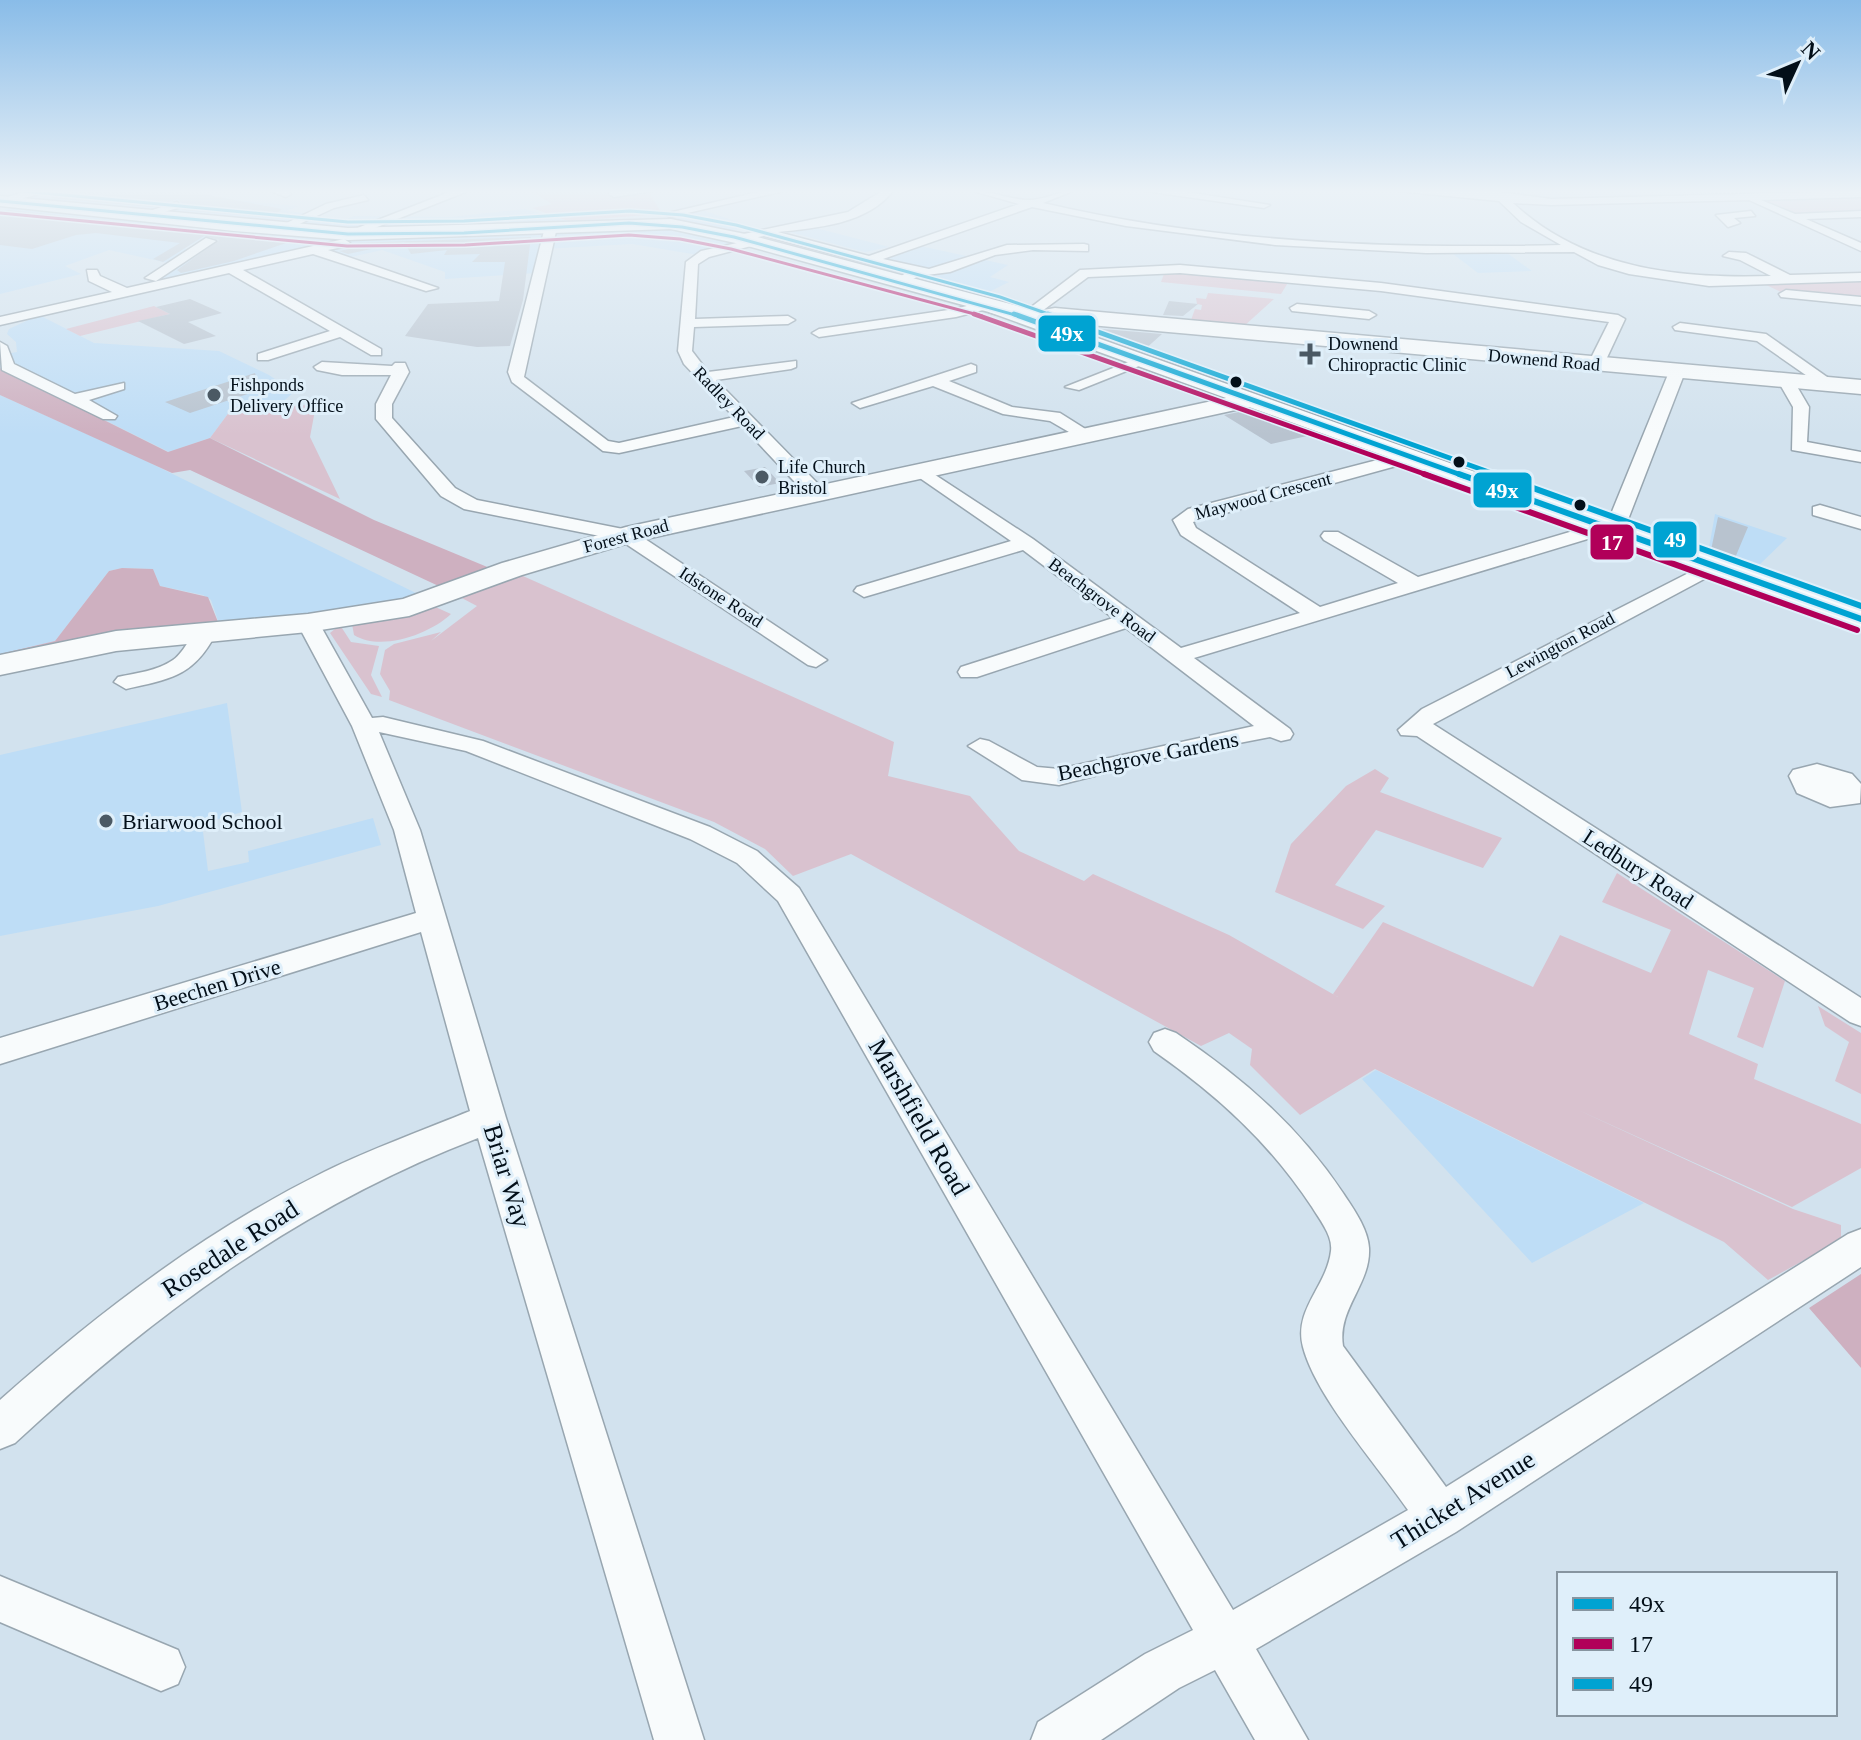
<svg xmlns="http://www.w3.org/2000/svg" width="1861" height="1740" font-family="'Times New Roman',serif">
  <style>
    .built { fill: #beddf6 }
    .green { fill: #d9c2cf }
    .forest { fill: #ceb0c0 }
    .building { fill: #b8c3cf }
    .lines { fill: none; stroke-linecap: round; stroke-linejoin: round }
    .minor-casing { stroke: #98a6b0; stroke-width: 3 }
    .secondary-casing { stroke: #98a6b0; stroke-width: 3 }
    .primary-casing { stroke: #98a6b0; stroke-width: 3 }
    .minor { fill: #f8fbfc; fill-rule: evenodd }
    .secondary { fill: #f8fbfc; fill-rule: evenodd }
    .primary { fill: #f8fbfc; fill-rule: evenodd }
    .bus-1-far2-casing { stroke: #dfeffa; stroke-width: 6 }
    .bus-1-far1-casing { stroke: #dfeffa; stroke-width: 8 }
    .bus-1-casing { stroke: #dfeffa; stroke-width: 10 }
    .bus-2-far2-casing { stroke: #dfeffa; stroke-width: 6 }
    .bus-2-far1-casing { stroke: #dfeffa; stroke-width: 8 }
    .bus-2-casing { stroke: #dfeffa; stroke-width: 10 }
    .bus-3-far2-casing { stroke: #dfeffa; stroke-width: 6 }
    .bus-3-far1-casing { stroke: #dfeffa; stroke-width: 8 }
    .bus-3-casing { stroke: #dfeffa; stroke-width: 10 }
    .bus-1-far2 { stroke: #00a3d2; stroke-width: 3 }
    .bus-1-far1 { stroke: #00a3d2; stroke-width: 5 }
    .bus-1 { stroke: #00a3d2; stroke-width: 6 }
    .bus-2-far2 { stroke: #b10059; stroke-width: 3 }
    .bus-2-far1 { stroke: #b10059; stroke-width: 5 }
    .bus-2 { stroke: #b10059; stroke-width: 6 }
    .bus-3-far2 { stroke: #00a3d2; stroke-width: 3 }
    .bus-3-far1 { stroke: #00a3d2; stroke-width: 5 }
    .bus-3 { stroke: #00a3d2; stroke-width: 6 }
    .poi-dot { fill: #4b5964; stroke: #dfeffa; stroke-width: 3 }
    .bus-dot { fill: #030f19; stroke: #dfeffa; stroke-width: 3 }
    .labels { text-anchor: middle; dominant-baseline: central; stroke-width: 6; stroke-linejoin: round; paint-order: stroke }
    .far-poi-label { font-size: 18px; fill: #030f19; stroke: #dfeffa; text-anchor: start }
    .far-street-label { font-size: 18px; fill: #030f19; stroke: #dfeffa }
    .street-label { font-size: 22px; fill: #030f19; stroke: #dfeffa }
    .poi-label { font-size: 22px; fill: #030f19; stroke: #dfeffa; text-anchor: start }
    .near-street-label { font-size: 26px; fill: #030f19; stroke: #dfeffa }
    .line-badge { stroke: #dfeffa; stroke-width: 3 }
    .badge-label { font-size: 22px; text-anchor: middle; font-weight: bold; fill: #fff }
  </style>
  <rect width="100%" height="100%" fill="#d2e2ee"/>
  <path class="built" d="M0,191H196L179,195L299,206L286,211L306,213L279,226L102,207L110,203L90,206L0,197Z
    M17,206L193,226L217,231L185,248L189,251L168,263L109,250L65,266L81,274L0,294V211Z
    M525,209L568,221L572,229L678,220L675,214L699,209L750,226L708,236L733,244L698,255L632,244L544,249L536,273L445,279V272L382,250L351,257L321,247L158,280L238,230L280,233L306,219L340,222L354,216L451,217Z
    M808,226L889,247L865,252L786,231Z
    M920,246L1008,265L990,277L1009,282L979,297L916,281L930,272L887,261L886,258Z
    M1507,253L1532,271L1478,273L1453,254Z
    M39,315L94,343L219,351L269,375L294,392L278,406L233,407L210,438L169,452L0,368V355L17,352L16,342L7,334L9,329Z
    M0,395L138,457L422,596L397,606L220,627L211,600L203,595L160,586L153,569L122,568L109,571L55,641L0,654Z
    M1715,514L1787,538L1754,570L1708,553Z
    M227,703L242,812L202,824L208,871L249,862L248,851L373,818L381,845L158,906L0,936V755Z
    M1376,1070L1644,1203L1532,1263L1362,1079Z"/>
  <path class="green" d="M531,191H629L609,194L611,195L649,192L662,214L568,221L532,208L552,204Z
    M1861,196V213L1794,215L1762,201Z
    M1209,272L1289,281L1281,294L1161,282L1164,274Z
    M1861,279V299L1783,293L1764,284Z
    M1208,293L1274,299L1243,327L1191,320L1195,309L1201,310L1202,305L1197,304L1196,298L1206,299Z
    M154,306L170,314L80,336L66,329Z
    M316,405L310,437L340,499L210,438L233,407Z
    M514,572L894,742L888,776L970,796L1019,851L1084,881L1093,874L1229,935L1338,997L1333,994L1383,922L1533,987L1560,935L1651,973L1671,930L1602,902L1617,873L1785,981L1763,1048L1737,1037L1754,988L1708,970L1689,1034L1758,1064L1754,1079L1861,1124V1168L1792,1207L1576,1109L1793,1209L1841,1225V1240L1768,1280L1724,1242L1375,1069L1300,1115L1250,1065L1252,1049L1229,1033L1201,1046L851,854L793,876L765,849L714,822L389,700L390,691L380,674L385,650L394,644L441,632L431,641L477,606L456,595Z
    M431,605L451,614C430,634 381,652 354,635L352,624Z
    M340,625L351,642L379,646L371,675L382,697L371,694L330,633Z
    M1375,769L1389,778L1380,792L1502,838L1483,868L1376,830L1335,885L1385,906L1363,929L1275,892L1291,844L1346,786Z
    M1818,1006L1861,1033V1094L1835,1081L1849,1042L1825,1026Z"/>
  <path class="forest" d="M0,368L168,452L210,438L374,520L497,571L445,589L190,470L172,473L0,395Z
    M122,568L153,569L160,586L208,597L220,627L0,662V654L55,641L109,571Z
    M1861,1274V1368L1809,1308Z"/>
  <path class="building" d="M70,191H187L282,209L276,214L294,216L287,219L182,210L183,205L178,199L152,207L50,198Z
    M8,210L234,234L322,241L289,242L234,261L181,273L177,270L219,240L204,236L163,262L153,259L180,243L96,233L76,235L32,249L0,245V212Z
    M531,237L523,300L510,346L477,347L405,336L428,304L499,301L505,262H472L480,254L444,255L447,250L411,254L404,242L348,254L339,251L349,249L353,243Z
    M190,299L222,313L188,322L216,336L184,344L138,321L170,314L156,307Z
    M1169,301L1198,304L1183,316L1163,315Z
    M1091,328L1162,334L1143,351L1090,332Z
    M255,373L260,390L190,413L165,402Z
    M1249,410L1316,434L1271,444L1224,415Z
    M765,467L780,483L759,487L744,471Z
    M1718,517L1748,527L1735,558L1711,550Z"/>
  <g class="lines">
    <g class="minor-casing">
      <path id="minor" d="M29,191H49L0,205V199Z
        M271,191H289L291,194L286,197Z
        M452,191H468L352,237L342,234Z
        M611,191H652L614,197L609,194Z
        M762,191H784L670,217L664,214Z
        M882,191H893C867,224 817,228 778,232L869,256L1019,204L973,191C992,191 1011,200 1030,200C1044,200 1058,191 1073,191L1043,203C1212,243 1389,249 1561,245L1521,222L1499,201L1397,191L1499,192L1551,199L1861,191V197L1761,200L1795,214L1861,211V217L1806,219L1861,243V251L1749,200L1551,205L1513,203C1583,269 1680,279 1771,276L1740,260L1723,256L1729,252L1746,253L1790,275L1861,273V281L1709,286L1629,274L1598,265L1574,252L1426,253L1275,245L1126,226L1032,207L883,259L929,269L1007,245L1084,244L1088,245V251L1033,250L995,255L950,272L919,276L900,285L893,281L906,273L764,236L735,241L729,237L848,212Z
        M1145,191H1180L1270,205L1264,208Z
        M364,195L368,200L334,208L282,232L272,230L326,204Z
        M177,202L181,207L140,219L134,216Z
        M1751,211L1755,216L1734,218L1740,223L1728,227L1716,215Z
        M551,223L557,227L524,377L608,441L619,443L734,417L684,364L678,351L686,262L701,251L755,239V245L709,257L698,264L695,319L788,316L795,320L788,324L694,327L692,351L708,372L796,361V367L791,369L716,380L822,488V496H808L742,426L619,453L603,451L512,382L508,372L545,227Z
        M206,238L216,241L156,281L145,278Z
        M344,239L350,243L348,246L328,250L438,288L426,291L313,254L243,270L381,349V355H371L340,337L268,360H258V354L330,331L229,273L0,325V317L112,292L89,281L87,270H97L100,276L127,288Z
        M1180,265L1381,283L1618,315L1625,319L1604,364L1596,369L1588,364L1609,322L1381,291L1180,273L1088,277L1038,314L1026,311L1080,270Z
        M1786,290L1861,297V305L1781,297L1779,294Z
        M986,301L991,302V308L956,317L819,337L812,333L819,329L955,309Z
        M1297,304L1369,311L1376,315L1369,319L1292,311L1290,308Z
        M1680,323L1766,334L1837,384L1823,387L1757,341L1675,330L1673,327Z
        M0,342L7,346L14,364L75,394L124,383V389L89,400L117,416L115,419H103L2,370Z
        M1141,357L1154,360L1079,390L1065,387Z
        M322,362L392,366L395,363H405L409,372L392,404V418L455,488L477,500L633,531L827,660L816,667L808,665L620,540L464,509L441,496L376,419V404L391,375H342L317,370L314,367Z
        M971,364L976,366V372L949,381L1012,407L1060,413L1095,435L1093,439H1081L1050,421L1003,414L933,386L860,408L852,403Z
        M1677,367L1685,372L1629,517L1614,531L1194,658L1290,729L1293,734L1290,739L1281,741L1270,737L1172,756L1059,785L1022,780L968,746L980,739L989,741L1037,767L1059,769L1254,726L1126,628L977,677H961L958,672L961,667L1113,618L1023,550L864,597L854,591L857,587L1011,541L914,474L911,470L920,465L1033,539L1181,648L1300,613L1181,535L1173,520L1188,509L1412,451L1418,452V460L1193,522L1196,528L1320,607L1398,583L1324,540L1321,536L1324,532H1338L1418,577L1600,523L1611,514L1669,372Z
        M1780,378H1792L1809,407L1807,442L1861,452V462L1792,450L1793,407L1778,381Z
        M1820,505L1861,517V529L1813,515V507Z
        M1714,560L1724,566L1721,570L1433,724L1861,998V1026L1850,1022L1417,736L1401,735L1398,730L1422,709Z
        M308,616L319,623L372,718L383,717L483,741L710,827L757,851L799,888L1233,1610L1408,1510C1378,1466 1316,1397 1303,1347C1293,1310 1327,1286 1331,1251C1333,1236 1320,1220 1312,1207C1269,1142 1217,1095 1154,1051L1149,1042L1154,1033L1165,1029L1176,1033C1243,1078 1298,1126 1343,1193C1353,1208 1368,1229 1369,1248C1371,1284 1337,1309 1343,1346L1446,1487L1848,1234L1861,1229V1267L1456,1532L1256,1649L1308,1740H1255L1215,1670L1179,1688L1101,1740H1031L1038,1722L1145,1654L1193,1630L778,901L737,863L690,839L466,751L379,732L420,830L506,1118L704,1740H654L478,1138C300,1206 154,1314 15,1443L0,1449V1400C99,1312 205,1231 324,1172C371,1149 421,1131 470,1111L421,932L0,1064V1038L416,913L394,830L352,726L297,623Z
        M204,628L215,635C193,677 169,679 126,689L114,682L118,677C136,673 157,671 173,660C186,651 190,632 204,628Z
        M1817,764L1852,774L1861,784L1860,803L1830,807L1797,793L1789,776L1793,770Z
        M0,1576L178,1650L185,1667L178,1684L161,1691L0,1622Z"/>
    </g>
    <g class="secondary-casing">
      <path id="secondary" d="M996,302L1861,609V628L1249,407L632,542L522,575L409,616L308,632L116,651L0,675V655L116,631L308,614L403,599L502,563L626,527L1226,398L989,312L986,308Z"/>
    </g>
    <g class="primary-casing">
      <path id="primary" d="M0,196L348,228L671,219L750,235L1037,311L1055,308L1861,380V394L1090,325H1036L740,244L671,229L348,240L234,231L0,206Z"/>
    </g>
    <use href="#minor" class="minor"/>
    <use href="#secondary" class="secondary"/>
    <use href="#primary" class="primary"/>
    <g class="bus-1-far2-casing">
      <path id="bus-1-far2" d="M0,201L348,234L464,233L629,223L682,227L734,237L1019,316"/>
    </g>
    <g class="bus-1-far1-casing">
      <path id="bus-1-far1" d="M1014,314L1464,476"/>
    </g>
    <g class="bus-1-casing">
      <path id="bus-1" d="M1459,474L1861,619"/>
    </g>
    <g class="bus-2-far2-casing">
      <path id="bus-2-far2" d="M0,213L347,246L465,245L629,235L680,239L731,249L982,316"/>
    </g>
    <g class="bus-2-far1-casing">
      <path id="bus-2-far1" d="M974,314L1430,476"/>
    </g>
    <g class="bus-2-casing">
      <path id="bus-2" d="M1424,474L1857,630"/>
    </g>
    <g class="bus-3-far2-casing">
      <path id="bus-3-far2" d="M23,191L348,222L464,221L630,211L683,215L736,225L1000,297L1054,316"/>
    </g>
    <g class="bus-3-far1-casing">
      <path id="bus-3-far1" d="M1048,314L1500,476"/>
    </g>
    <g class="bus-3-casing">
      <path id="bus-3" d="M1494,474L1861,606"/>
    </g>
    <use href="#bus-1-far2" class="bus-1-far2"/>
    <use href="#bus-1-far1" class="bus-1-far1"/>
    <use href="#bus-1" class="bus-1"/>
    <use href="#bus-2-far2" class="bus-2-far2"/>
    <use href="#bus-2-far1" class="bus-2-far1"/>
    <use href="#bus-2" class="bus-2"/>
    <use href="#bus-3-far2" class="bus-3-far2"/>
    <use href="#bus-3-far1" class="bus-3-far1"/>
    <use href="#bus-3" class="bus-3"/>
  </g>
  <linearGradient id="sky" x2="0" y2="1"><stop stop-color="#89bce8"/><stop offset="0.44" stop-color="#ebf2f7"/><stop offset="1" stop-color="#ebf2f7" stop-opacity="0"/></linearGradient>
  <rect width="1861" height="435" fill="url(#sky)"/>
  <g class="poi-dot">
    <path d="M1306 342h8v8h8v8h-8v8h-8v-8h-8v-8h8z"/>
    <circle cx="214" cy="395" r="8"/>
    <circle cx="762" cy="477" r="8"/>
    <circle cx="106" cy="821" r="8"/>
  </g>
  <g class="bus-dot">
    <circle cx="1236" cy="382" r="7"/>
    <circle cx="1459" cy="462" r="7"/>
    <circle cx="1580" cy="505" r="7"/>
  </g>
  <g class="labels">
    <g class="far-poi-label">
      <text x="1328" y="344">Downend<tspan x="1328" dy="21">Chiropractic Clinic</tspan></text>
      <text x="230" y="385">Fishponds<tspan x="230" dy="21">Delivery Office</tspan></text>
      <text x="778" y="467">Life Church<tspan x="778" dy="21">Bristol</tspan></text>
    </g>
    <g class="far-street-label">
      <text transform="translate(1544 360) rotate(5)">Downend Road</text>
      <text transform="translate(729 403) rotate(46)">Radley Road</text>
      <text transform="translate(1263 496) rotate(-15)">Maywood Crescent</text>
      <text transform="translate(626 536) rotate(-15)">Forest Road</text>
      <text transform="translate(721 597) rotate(33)">Idstone Road</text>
      <text transform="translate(1102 600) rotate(37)">Beachgrove Road</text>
      <text transform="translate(1560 645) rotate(-28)">Lewington Road</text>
    </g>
    <g class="street-label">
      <text transform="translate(1148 756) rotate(-11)">Beachgrove Gardens</text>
      <text transform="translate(1638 869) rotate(33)">Ledbury Road</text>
      <text transform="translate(217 985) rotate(-17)">Beechen Drive</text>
    </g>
    <g class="poi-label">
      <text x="122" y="821">Briarwood School</text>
    </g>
    <g class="near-street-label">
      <text transform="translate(919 1117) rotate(60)">Marshfield Road</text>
      <text transform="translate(507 1176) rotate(73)">Briar Way</text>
      <text transform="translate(230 1249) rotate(-33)">Rosedale Road</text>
      <text transform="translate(1463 1500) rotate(-32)">Thicket Avenue</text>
    </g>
  </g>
  <g class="line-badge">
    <rect x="1037" y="314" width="60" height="39" rx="8" fill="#00a3d2"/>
    <rect x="1472" y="471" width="61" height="38" rx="8" fill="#00a3d2"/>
    <rect x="1652" y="520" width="46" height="39" rx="8" fill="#00a3d2"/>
    <rect x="1589" y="523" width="46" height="38" rx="8" fill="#b10059"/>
  </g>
  <g class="badge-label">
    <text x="1067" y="341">49x</text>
    <text x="1502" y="498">49x</text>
    <text x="1675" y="547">49</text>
    <text x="1612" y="550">17</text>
  </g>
  <rect x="1557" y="1572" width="280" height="144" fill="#dfeffa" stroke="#8795a0" stroke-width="2"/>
  <rect x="1573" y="1598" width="40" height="12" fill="#00a3d2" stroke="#8795a0" stroke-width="2"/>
  <text x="1629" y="1612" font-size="24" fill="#030f19">49x</text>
  <rect x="1573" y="1638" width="40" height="12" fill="#b10059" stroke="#8795a0" stroke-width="2"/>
  <text x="1629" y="1652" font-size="24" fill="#030f19">17</text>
  <rect x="1573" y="1678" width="40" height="12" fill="#00a3d2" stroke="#8795a0" stroke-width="2"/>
  <text x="1629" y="1692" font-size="24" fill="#030f19">49</text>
  <g transform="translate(1797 64) rotate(46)" stroke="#dfeffa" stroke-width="6" paint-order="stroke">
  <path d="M0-6L14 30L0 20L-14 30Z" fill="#030f19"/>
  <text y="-12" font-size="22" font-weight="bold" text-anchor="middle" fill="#030f19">N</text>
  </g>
</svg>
